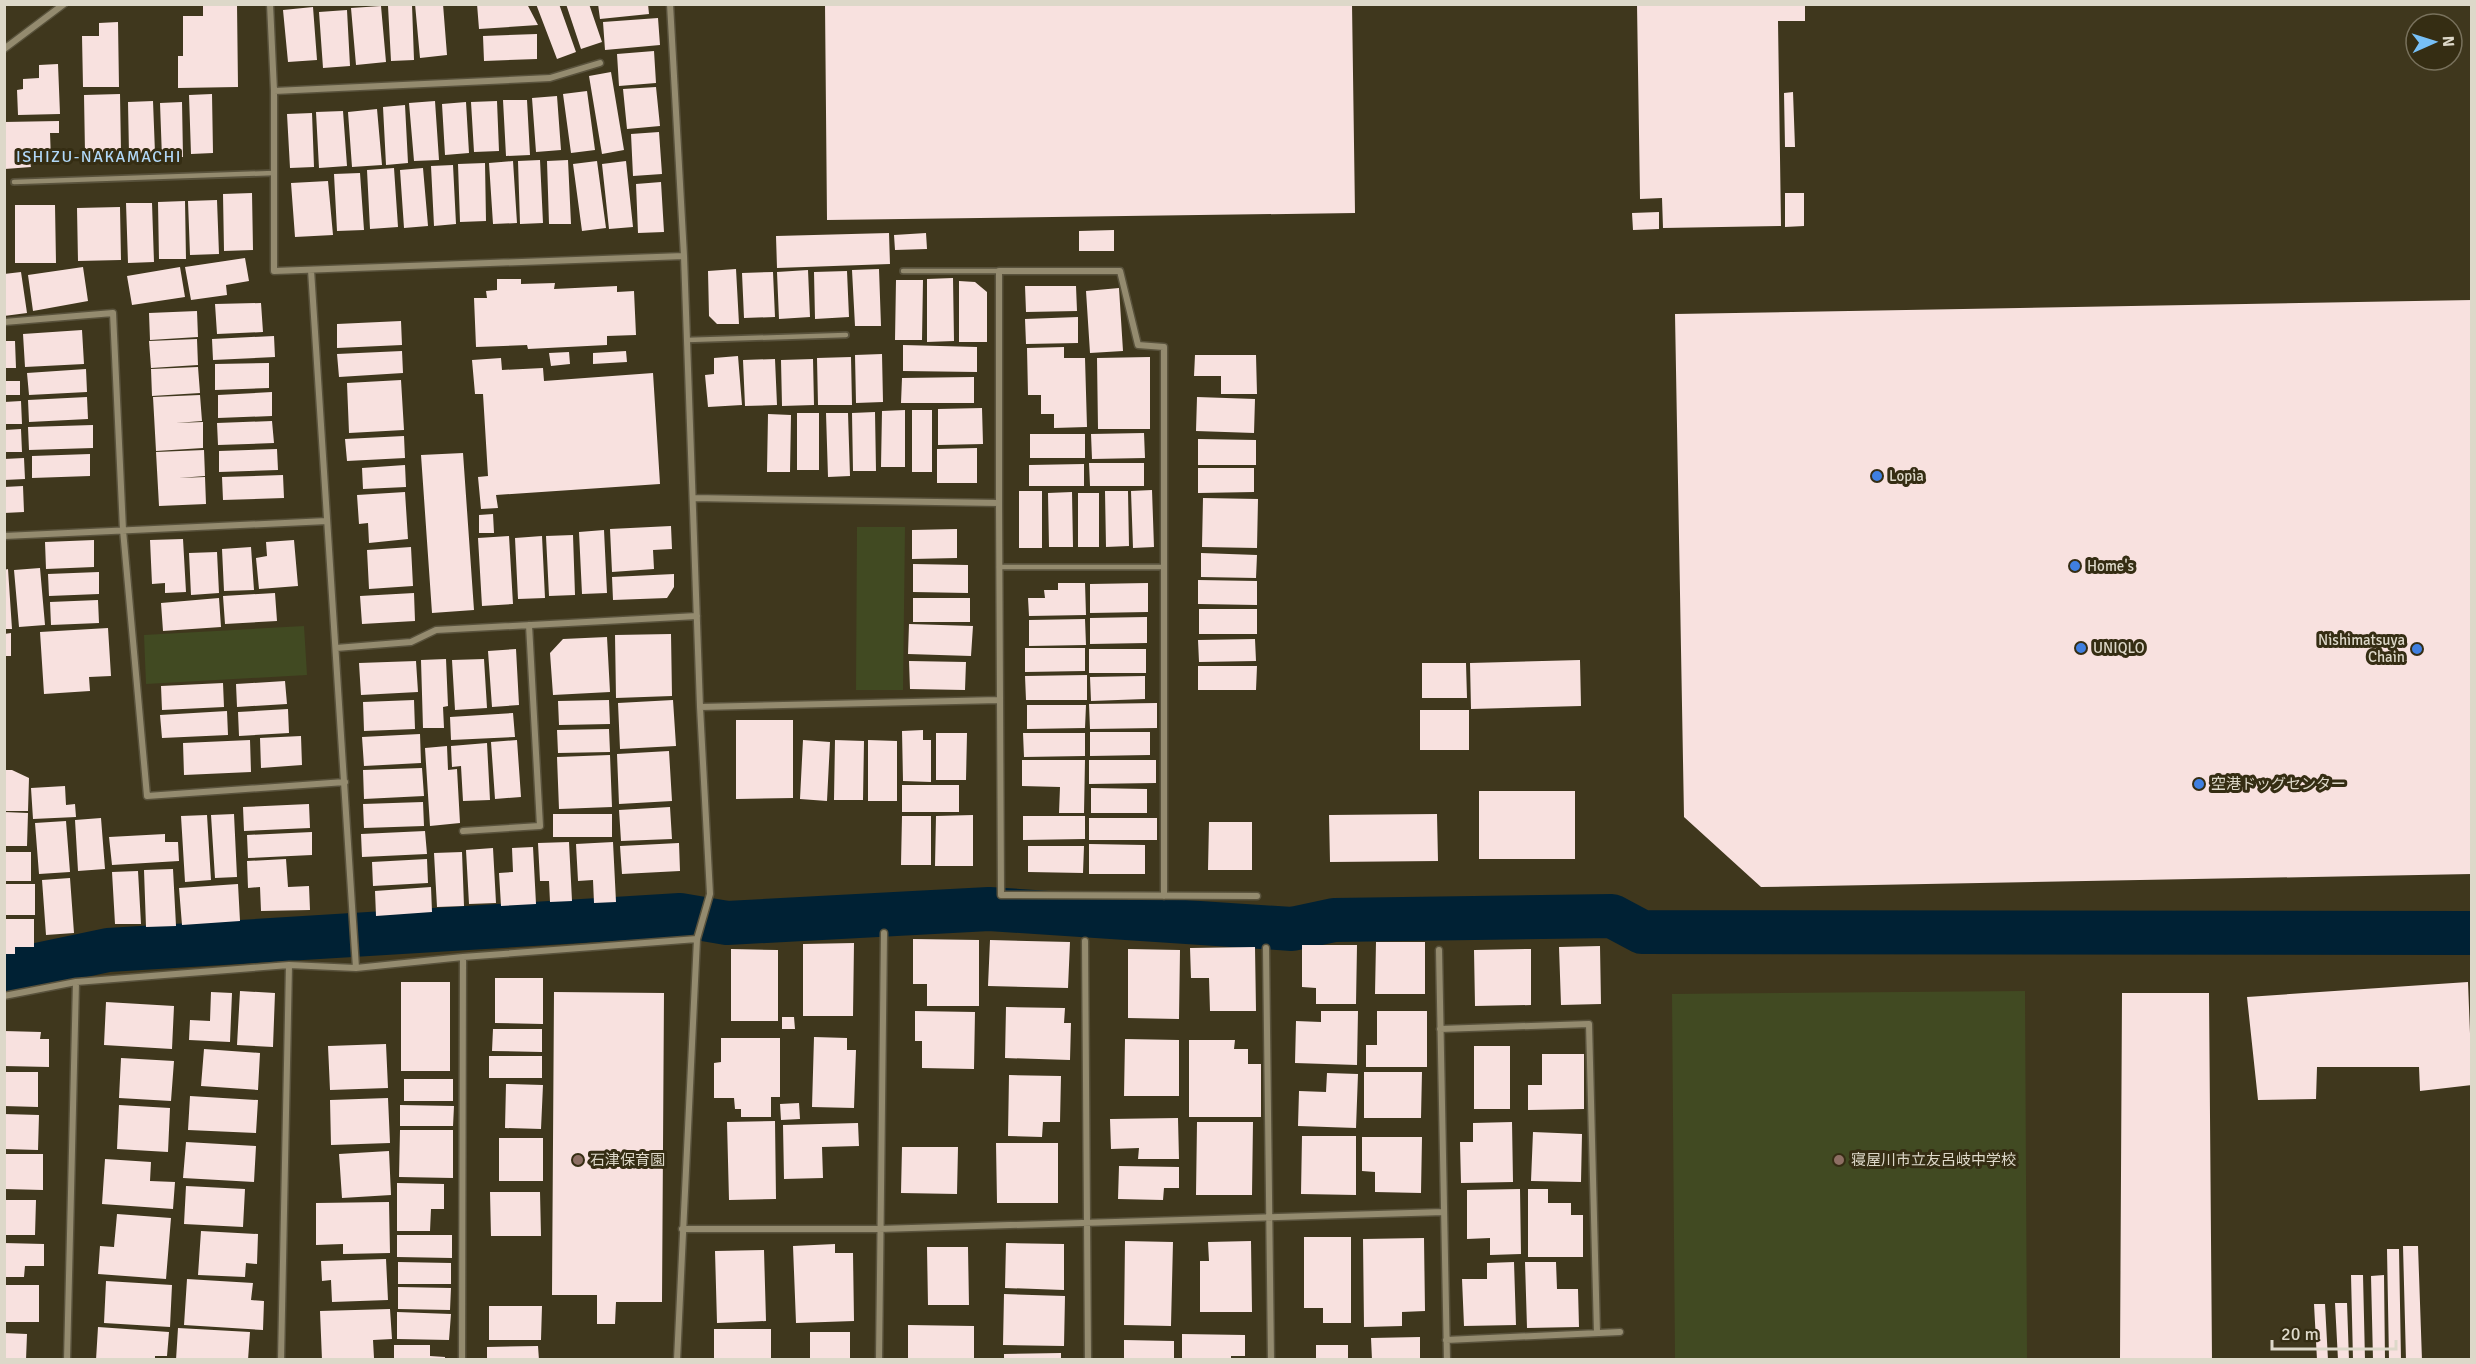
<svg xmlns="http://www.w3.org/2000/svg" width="2476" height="1364" font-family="Signika,'Noto Sans JP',sans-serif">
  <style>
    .green { fill: #414a22 }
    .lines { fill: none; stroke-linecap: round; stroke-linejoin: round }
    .canal { stroke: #002134; stroke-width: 44 }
    .building { fill: #f8e1df }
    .service-casing { stroke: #59523c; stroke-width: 8 }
    .minor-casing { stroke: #59523c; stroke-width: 9 }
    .service { stroke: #948b6f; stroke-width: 4.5 }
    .minor { stroke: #948b6f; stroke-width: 6 }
    .shop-dot { fill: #3f7fe0; stroke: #352d13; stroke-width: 2 }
    .education-dot { fill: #8d6e63; stroke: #352d13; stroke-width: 2 }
    .labels { text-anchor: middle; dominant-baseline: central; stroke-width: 6; stroke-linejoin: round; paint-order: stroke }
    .poi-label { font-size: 15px; fill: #ddd8c9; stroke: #352d13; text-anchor: start }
    .neighbourhood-label { font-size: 16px; letter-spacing: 1.5px; fill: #b1d8f8; stroke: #352d13 }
  </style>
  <rect width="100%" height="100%" fill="#3f371d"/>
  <path class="green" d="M857,527H905L903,690H856Z
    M304,626L307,675L146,684L144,635Z
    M2025,991L2027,1359H1675L1672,994Z"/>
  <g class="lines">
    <path class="canal" d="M4,972L108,950L680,915L727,923L989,909L1292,929L1334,920L1612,916L1642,932L2472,933"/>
  </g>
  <path class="building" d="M203,4H237L238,87L178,88V56H183V16H203Z
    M415,4H443L447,55L420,58Z
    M477,4H527L538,25L479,29Z
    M536,4H559L576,52L557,59Z
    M566,4H589L602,42L581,49Z
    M598,4H648L649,14L600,19Z
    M825,4H1352L1355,213L827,220Z
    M1637,4H1805V21H1778L1781,226L1663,228L1662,198L1640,199Z
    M412,5L414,60L391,61L388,6Z
    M381,6L386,62L356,65L351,8Z
    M313,7L317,60L288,62L283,10Z
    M347,10L350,66L323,68L319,12Z
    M658,18L660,45L605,50L603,22Z
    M118,22L119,87H83L82,36H99V23Z
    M537,34V59L484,61L483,36Z
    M654,51L656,83L619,86L617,54Z
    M58,64L60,114L18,115L17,90L23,89V79L39,78V65Z
    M611,72L624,150L602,154L589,76Z
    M656,87L660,126L627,129L623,89Z
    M587,91L595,150L571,153L563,94Z
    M1793,92L1795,147H1785L1784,93Z
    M120,94L121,152L85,153L84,95Z
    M212,94L213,153L191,154L189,95Z
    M557,96L561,150L536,152L532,98Z
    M503,100H527L530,155L506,156Z
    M153,101L155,153L129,154L128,102Z
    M435,101L439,160L414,161L409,103Z
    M497,101L499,151L474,152L471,102Z
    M182,102L183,157L162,158L160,103Z
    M466,102L469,153L445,155L442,104Z
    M405,105L408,163L386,165L383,107Z
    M377,109L382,165L352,167L348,112Z
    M343,111L347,166L319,168L316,112Z
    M312,113L314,167L290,168L287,114Z
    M59,121V133H50L51,160L30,162L31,167L5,169L4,122Z
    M659,132L662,174L633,176L631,134Z
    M540,160L543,223L520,224L518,161Z
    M568,160L571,224H549L547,161Z
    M513,161L517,223L493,224L489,163Z
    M597,161L606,228L582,231L573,164Z
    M626,161L633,227L609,229L602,164Z
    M485,163L486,221L460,222L458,164Z
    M453,165L456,224L434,226L431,166Z
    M394,168L398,227L370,229L367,170Z
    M423,168L428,226L404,228L400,170Z
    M360,173L364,230L337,231L334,174Z
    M328,181L333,235L295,237L291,183Z
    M661,182L664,232L638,233L636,184Z
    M252,193L253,250L224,251L223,194Z
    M1785,193H1804V226L1785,227Z
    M217,200L219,254L190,255L188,201Z
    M185,201L186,259H159L158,202Z
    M126,203H152L154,262L128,263Z
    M15,205H55L56,263H15Z
    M120,207L121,260L78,261L77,208Z
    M1659,212V229L1633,230L1632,213Z
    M1114,230V251H1079V231Z
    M889,233L890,264L777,268L776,236Z
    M926,233L927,249L895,250L894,235Z
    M245,258L249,281L226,285L227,295L191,300L185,267Z
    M83,267L88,301L33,311L28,275Z
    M180,267L185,297L132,305L127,276Z
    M736,269L739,324H717L709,316L708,271Z
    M879,269L881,326H855L852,270Z
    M808,270L810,317L779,319L777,272Z
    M847,271L849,317L815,319L814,272Z
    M21,272L27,313L4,316V274Z
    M773,272L775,317L744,318L742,273Z
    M953,278L954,341L927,342V279Z
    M497,279H521V284L555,283L554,289L617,286V292L634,291L636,335L607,336V345L528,349L527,345L476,347L474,298H487L486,291L497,290Z
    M896,280H923L922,340H895Z
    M959,281L975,282L987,292V342H959Z
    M1025,286H1076L1077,311L1026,312Z
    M1119,288L1123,351L1090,353L1086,291Z
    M2472,300V874L1761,887L1684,817L1675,314Z
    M261,303L263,332L217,334L215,304Z
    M197,311L198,337L150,340L149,313Z
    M1078,317V343L1026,344L1025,319Z
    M401,321L402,345L337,348V324Z
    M82,330L84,364L25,367L23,334Z
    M274,336L275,357L213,360L212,339Z
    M197,339L198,365L151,368L149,341Z
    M4,341H15L16,368H4Z
    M903,345L977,347V372L903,371Z
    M1064,347V358H1085L1087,427L1054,428V414H1041V395H1028L1027,348Z
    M402,351L403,373L339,377L337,354Z
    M626,351L627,362L593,364V353Z
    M569,352L570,364L551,366L549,353Z
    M882,354L883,402L856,403L855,355Z
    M1195,355H1256L1257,394H1221V376H1194Z
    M738,356L742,405L708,407L705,375L714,374V358Z
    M851,357L852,405H818L817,358Z
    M1150,357V429H1098L1097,358Z
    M501,358L502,370L543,368L544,381L653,373L660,484L496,495L498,508L481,509L478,477L488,476L483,394H475L472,360Z
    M775,359L777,405L745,406L743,360Z
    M813,359L814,405L782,406L781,360Z
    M269,363V388L215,390V364Z
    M198,367L200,393L152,396L151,369Z
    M86,369L87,392L29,395L27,373Z
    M974,377V403H901L902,378Z
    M401,380L404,430L349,433L347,383Z
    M4,381H20V395H4Z
    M272,392V416L218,418V395Z
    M200,395L202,421L176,423L203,422V448L156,451L153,397Z
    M87,397L88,419L29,422L28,400Z
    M1197,397L1255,399L1254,433L1196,431Z
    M21,401L22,424H4V402Z
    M982,408L983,444L938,445V409Z
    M905,410V467H881L882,411Z
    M912,410H932V472H912Z
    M875,412L876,471H853L852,413Z
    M797,413H819V470H797Z
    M826,413H848L850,476L828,477Z
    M768,414L791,415L790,472H767Z
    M272,421L274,443L218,445L217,423Z
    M93,425V448L29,450L28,427Z
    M21,429L22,452H5V430Z
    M1144,433L1145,458L1092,459L1091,434Z
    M1030,434H1085V458H1030Z
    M404,436L405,458L347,461L345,439Z
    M1198,439L1256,440V465H1198Z
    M977,448V483H937V449Z
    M277,449L278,470L219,472V451Z
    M204,450L205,476L179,478L205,477L206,504L159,506L156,452Z
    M463,453L474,610L432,613L421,455Z
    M90,454V476L32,478V456Z
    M24,458L25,479L4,480V459Z
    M1089,463H1144V486H1090Z
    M1084,464V486H1029V465Z
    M405,465L406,487L363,489L362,468Z
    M1198,468H1254V492L1198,493Z
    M283,475L284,498L223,500L222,477Z
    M23,486L24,512L4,513V487Z
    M1152,490L1154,547L1133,548L1131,491Z
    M1019,491H1042V548H1019Z
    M1105,491H1128L1129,546L1106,547Z
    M405,492L408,539L369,543L368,523L359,524L357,495Z
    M1072,492L1073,547H1049L1048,493Z
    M1078,493H1099V547H1078Z
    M1203,498L1258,499L1257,548L1202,547Z
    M493,514L494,533H479V515Z
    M671,526L672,549L653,550L654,569L612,572L610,529Z
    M957,529V558L912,559V530Z
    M604,530L607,593L582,594L579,532Z
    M573,535L575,595L549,596L546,536Z
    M509,536L513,604L482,606L478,538Z
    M542,536L545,598L518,599L515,538Z
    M183,539L186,592L165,593V583L152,584L150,540Z
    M94,540V567L46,569L45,542Z
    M294,540L298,586L259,589L256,558L267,556L266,542Z
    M251,547L254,590L224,591L222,549Z
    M411,547L413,586L369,589L367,550Z
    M217,552L219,593L191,595L189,553Z
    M1201,553L1257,555L1256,578L1201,577Z
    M913,564L968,565V593L913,592Z
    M40,568L45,625L19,627L14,570Z
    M8,569L12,629H4V570Z
    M99,572V594L49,596L48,574Z
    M674,574V587L667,598L613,600L612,577Z
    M1198,580L1257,581V605L1198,604Z
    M1058,583H1085L1086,615L1029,616L1028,598H1045L1044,590H1058Z
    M1148,583V612L1090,613V584Z
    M275,593L277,621L225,624L223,596Z
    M414,593L415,621L362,624L360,596Z
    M219,598L221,627L163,631L161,603Z
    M913,598H970V622H913Z
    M98,600L99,623L51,625L50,602Z
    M1199,609H1257V634H1199Z
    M1147,617V643L1090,644V618Z
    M1085,619L1086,645L1029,646V620Z
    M909,624L973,626L971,656L908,654Z
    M108,628L111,676L89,677L90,691L44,694L40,632Z
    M11,633V656H4V634Z
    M671,634L672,696L616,698L615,635Z
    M607,637L610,692L553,695L550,653L563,639Z
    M1255,639L1256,661L1199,662L1198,640Z
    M1025,648H1085V671L1025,672Z
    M516,649L519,705L492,707L488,651Z
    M1089,649H1146V673H1089Z
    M446,659L448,706L443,707L444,728H423L421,660Z
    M484,659L487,708L455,710L452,660Z
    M1580,660L1581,706L1471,709L1470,663Z
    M416,661L418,692L361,695L359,663Z
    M909,661L966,662L965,690L910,689Z
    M1422,663H1466L1467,698H1422Z
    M1198,666H1257L1256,690H1198Z
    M1087,675V700H1026L1025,676Z
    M1145,676V699L1091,701L1090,677Z
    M285,681L287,704L237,707L236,684Z
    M223,683L224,707L162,710L161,686Z
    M414,700L415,729L364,731L363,702Z
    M609,700L610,724L559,725L558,701Z
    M673,700L676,746L620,749L618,703Z
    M1157,703V728L1090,729L1089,704Z
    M1027,705H1086L1085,728L1027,729Z
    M288,709L289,733L239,736L238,712Z
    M1420,710H1469V750H1420Z
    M227,711L228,735L162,738L160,715Z
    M513,713L515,737L451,740L450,717Z
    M736,720H793V798L736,799Z
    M609,729L610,752L558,753L557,730Z
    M923,730V740H931V782L903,781L902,731Z
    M1090,732H1150V755L1090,756Z
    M936,733H967L966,780H936Z
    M1023,733H1085V756L1024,757Z
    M420,734L421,763L364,766L362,737Z
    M301,736L302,765L261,768L260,738Z
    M250,740L251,772L184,775L183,743Z
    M517,740L521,797L495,799L491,742Z
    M803,740L830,742L827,801L800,799Z
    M835,740L864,741L863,800H834Z
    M868,740L897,741V801H868Z
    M487,743L490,800L463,801L461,766L452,767L451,746Z
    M447,746L448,770L457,769L460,823L430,826L425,748Z
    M669,751L672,801L619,804L617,754Z
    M610,755L612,807L559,809L557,757Z
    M1022,760H1085L1084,813H1059L1060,787L1022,786Z
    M1089,760H1156V783L1089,784Z
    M422,768L424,796L364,799L363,770Z
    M4,770H12L29,778L28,811H4Z
    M902,785H959V812H902Z
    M65,786L66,805L75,804L76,817L33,819L31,788Z
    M1091,788L1147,789V813H1091Z
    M1479,791H1575V859H1479Z
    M423,802L424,826L364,828L363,804Z
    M309,804L310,828L244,831L243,807Z
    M670,807L672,839L621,841L619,810Z
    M4,812L28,813L27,846H4Z
    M234,814L237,877L215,878L211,815Z
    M553,814H612V837H553Z
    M1437,814L1438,861L1330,862L1329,815Z
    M207,815L211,880L185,882L181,816Z
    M973,815V866H935L936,816Z
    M902,816H931V865H901Z
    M1023,816H1085V839L1023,840Z
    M101,818L105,869L78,871L75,820Z
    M1089,818H1157V840H1089Z
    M66,821L70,872L39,874L35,823Z
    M1209,822H1252V870H1208Z
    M425,831L427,854L362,857L361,834Z
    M312,832V855L248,858L247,835Z
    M165,834V842H178L179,861L112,865L109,837Z
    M569,842L572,901L550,902L549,881H540L538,843Z
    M613,842L616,902L594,903L593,880L578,881L576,844Z
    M679,843L680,871L622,874L620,846Z
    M1089,844L1145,845V874H1089Z
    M1028,846H1084L1083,873L1028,872Z
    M533,847L536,904L501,906L499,873L513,872L512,848Z
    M493,848L496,903L469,904L466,850Z
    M4,852H31V881H4Z
    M462,852L464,906L437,907L434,853Z
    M286,859L288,887L309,886L310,910L261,911L260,887L248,888L247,861Z
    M427,859L428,883L373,886L372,862Z
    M173,869L176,926L146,927L144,870Z
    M138,871L141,924H115L112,872Z
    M70,878L74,933L46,935L42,880Z
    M4,884H35V915H5Z
    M238,884L240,921L182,925L179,888Z
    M431,887L432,912L376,916L375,891Z
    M4,919H34V947H15V954H4Z
    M913,939L979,940V1006H927V984H913Z
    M990,940L1070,942L1068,988L988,986Z
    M1376,942H1425V994H1375Z
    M854,943L853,1016H803V944Z
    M1302,945H1357L1356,1004H1316V988L1302,987Z
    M1600,946L1601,1004L1561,1005L1559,947Z
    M1255,947L1256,1011H1210L1209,978H1191L1190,948Z
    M731,949L778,950V1021H731Z
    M1128,949L1180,950L1179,1019L1128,1018Z
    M1531,949V1005L1475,1006L1474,950Z
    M495,978H543V1024L495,1023Z
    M401,982H450V1071H401Z
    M2468,982L2472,1085L2420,1091L2419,1067H2317L2316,1099L2258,1100L2247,997Z
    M240,991L275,993L273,1047L237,1045Z
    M211,992L232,993L230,1042L189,1040L190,1020L210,1021Z
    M554,992L664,993L662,1302H616L615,1324H597V1295H552Z
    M2122,993H2209L2212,1360H2120Z
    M106,1002L174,1006L172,1049L104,1045Z
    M1006,1007L1065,1008L1064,1023H1071L1070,1060L1005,1058Z
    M915,1011L975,1012L974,1069L922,1068V1041H915Z
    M1321,1011H1358L1357,1065L1295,1063L1296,1021L1321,1022Z
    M1377,1011H1427V1067H1366V1045H1377Z
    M782,1017H794L795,1029H782Z
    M493,1029H542V1052L492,1051Z
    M4,1031L41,1032L40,1039H49V1067L4,1066Z
    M814,1037L847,1038V1050H856L854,1108L812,1107Z
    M721,1038H780V1097H771V1117H741V1109H735L734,1098H714V1063L721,1062Z
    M1125,1039L1179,1040V1096H1124Z
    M1189,1040H1235L1234,1049H1248V1064H1261V1117H1189Z
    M386,1044L388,1088L330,1090L328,1046Z
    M1474,1046H1510V1109H1474Z
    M204,1049L260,1053L258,1090L201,1086Z
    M1542,1054H1584V1109L1528,1110V1085H1542Z
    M489,1056H542V1078H489Z
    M121,1058L174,1061L171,1101L119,1098Z
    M4,1072H38V1107L4,1106Z
    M1364,1072H1422L1421,1118H1364Z
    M1327,1073L1358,1074L1356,1128L1298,1126L1299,1091L1326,1092Z
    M1009,1075L1061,1076L1060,1122H1043L1042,1137L1008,1136Z
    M404,1079H453V1101H404Z
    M506,1084L543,1085L541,1129L505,1128Z
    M190,1096L258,1100L256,1133L188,1130Z
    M388,1098L390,1143L331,1145L330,1100Z
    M799,1103L800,1119L781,1120L780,1104Z
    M119,1105L170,1108L168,1152L117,1149Z
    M400,1105L454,1106L453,1126H400Z
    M4,1114L39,1115L38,1150L4,1149Z
    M1178,1118L1179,1159H1138L1139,1148L1111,1149L1110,1119Z
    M775,1121L776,1199L729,1200L727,1122Z
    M1197,1122H1253L1252,1195H1196Z
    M1512,1122L1513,1182L1461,1183L1460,1142H1473V1123Z
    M858,1123L859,1146L822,1147L823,1178L784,1179L783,1125Z
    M400,1130H453V1178L399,1177Z
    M1533,1132L1582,1134L1581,1182L1531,1181Z
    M1302,1136H1356V1195L1301,1194Z
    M1362,1137H1422L1421,1193L1375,1192V1172L1362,1171Z
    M499,1138H543V1181H499Z
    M186,1142L256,1146L254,1182L183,1178Z
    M996,1143H1058V1203H997Z
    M902,1147H958L957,1194L901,1193Z
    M389,1151L391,1195L342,1198L339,1154Z
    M4,1154H43V1190L4,1189Z
    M105,1159L151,1162L150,1181L175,1182L173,1209L102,1204Z
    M1119,1166L1179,1167V1188H1164L1163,1200L1118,1199Z
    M397,1183L444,1184V1209H431L430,1231H397Z
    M186,1186L245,1189L243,1227L184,1224Z
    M1520,1189L1521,1254L1490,1255V1238L1467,1239V1190Z
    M1528,1189H1548V1203H1571V1215H1583V1257H1528Z
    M490,1192H540L541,1236H491Z
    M4,1200H36L35,1235H4Z
    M389,1202L390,1253L343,1254V1244L316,1245V1203Z
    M117,1214L171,1218L166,1279L98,1274L100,1246L114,1247Z
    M201,1231L258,1234L257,1264L246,1263L245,1277L198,1275Z
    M397,1235H452V1258L397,1257Z
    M1304,1237H1351V1323H1323V1308H1304Z
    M1424,1238L1425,1311L1402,1312V1326L1364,1327L1363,1239Z
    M1125,1241L1173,1242L1171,1326L1124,1325Z
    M1251,1241L1252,1312H1200V1261H1209L1208,1242Z
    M4,1243L44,1244V1266H25L24,1277H4Z
    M1006,1243L1064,1244V1290L1005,1288Z
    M835,1244V1253H853L854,1321L796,1323L793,1246Z
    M2403,1246H2418L2422,1360H2406Z
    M927,1247H968L969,1305H928Z
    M2387,1249H2399L2401,1360H2389Z
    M764,1250L766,1321L717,1323L715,1251Z
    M386,1259L388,1300L332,1302L331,1280L322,1281L321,1261Z
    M398,1262L451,1263V1284H398Z
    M1514,1262L1516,1325L1464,1326L1462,1279H1487V1263Z
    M1525,1262H1556L1557,1289H1578L1579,1327L1527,1328Z
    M2351,1275H2363L2365,1360H2353Z
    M2384,1275L2385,1360H2373L2371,1276Z
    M187,1279L253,1283L251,1300L264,1301L263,1330L184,1325Z
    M106,1281L172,1285L170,1327L104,1323Z
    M4,1285H39V1322H4Z
    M398,1287L451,1288L450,1310L398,1309Z
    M1004,1294L1065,1296L1064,1346L1003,1345Z
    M2335,1303H2347L2349,1360H2338Z
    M2314,1304H2325L2328,1360H2317Z
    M489,1306H542L541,1340H489Z
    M390,1309L392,1339L373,1340L374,1358L322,1360L320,1311Z
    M397,1312L451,1314L449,1340L397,1339Z
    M908,1325L974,1326V1360H908Z
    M98,1327L169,1332L167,1356H155V1360H96Z
    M178,1328L250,1332L248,1360H176Z
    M714,1329H771V1360H714Z
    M810,1332H850V1360H810Z
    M4,1333L27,1334L26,1360H4Z
    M1182,1334L1245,1335V1356H1231V1360H1182Z
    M1420,1337V1360H1372L1371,1338Z
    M1124,1340L1174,1341V1360H1124Z
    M394,1345H430V1356L445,1357V1360H394Z
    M1316,1345H1348V1360H1316Z
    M538,1346L539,1360H487V1347Z
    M1061,1353V1360H1004V1354Z"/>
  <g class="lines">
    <g class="service-casing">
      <path id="service" d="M14,182L274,173
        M903,271H999
        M687,340L846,335
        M999,567H1164"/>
    </g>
    <g class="minor-casing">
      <path id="minor" d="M270,4L274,91V271L684,256
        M670,4L684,256L700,707L710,894L697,939L677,1360
        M4,49L64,4
        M274,91L550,78L600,63
        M311,270L356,968
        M4,322L113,313L123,530L147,796L345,782
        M693,498L999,503L1001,895L1257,896
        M999,503V271H1120L1138,345L1164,347V896
        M4,536L327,521
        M336,648L411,642L436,630L697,616
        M700,707L999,700
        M463,831L540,826L529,625
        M1085,941L1088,1360
        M1266,948L1271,1360
        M1439,950L1447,1360
        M4,996L76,982L289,965L356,968L463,957L697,939
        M1440,1029L1589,1024L1597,1333
        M682,1229H879L1444,1212
        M1446,1340L1620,1332
        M67,1360L76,982
        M281,1360L289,965
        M462,1360L463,957
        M879,1360L884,933"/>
    </g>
    <use href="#service" class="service"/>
    <use href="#minor" class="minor"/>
  </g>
  <g class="shop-dot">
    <circle cx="1877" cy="476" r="6"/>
    <circle cx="2075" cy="566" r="6"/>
    <circle cx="2081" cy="648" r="6"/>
    <circle cx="2417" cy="649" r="6"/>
    <circle cx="2199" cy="784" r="6"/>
  </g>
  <g class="education-dot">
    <circle cx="578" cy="1160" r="6"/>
    <circle cx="1839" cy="1160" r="6"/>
  </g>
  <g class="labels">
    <g class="poi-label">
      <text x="1889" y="476">Lopia</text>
      <text x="2087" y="566">Home's</text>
      <text x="2405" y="640" text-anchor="end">Nishimatsuya<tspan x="2405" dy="17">Chain</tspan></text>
      <text x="2093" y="648">UNIQLO</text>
      <text x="2211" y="784">空港ドッグセンター</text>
      <text x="590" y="1160">石津保育園</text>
      <text x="1851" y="1160">寝屋川市立友呂岐中学校</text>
    </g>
    <g class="neighbourhood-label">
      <text x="99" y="157">ISHIZU-NAKAMACHI</text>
    </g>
  </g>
  <rect width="2476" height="1364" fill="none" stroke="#ddd8c9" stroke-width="12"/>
  <g transform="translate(2434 42) rotate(87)"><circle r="28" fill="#352d13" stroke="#78715c" stroke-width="1.5"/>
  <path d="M0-4.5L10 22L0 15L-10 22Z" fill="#77c0f7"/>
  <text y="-9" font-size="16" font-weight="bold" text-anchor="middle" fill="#ddd8c9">N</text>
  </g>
  <path d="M2272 1340v9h124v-9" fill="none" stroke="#ddd8c9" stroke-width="3"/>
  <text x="2281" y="1340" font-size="18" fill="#ddd8c9" stroke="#352d13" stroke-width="4.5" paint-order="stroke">20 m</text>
</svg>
